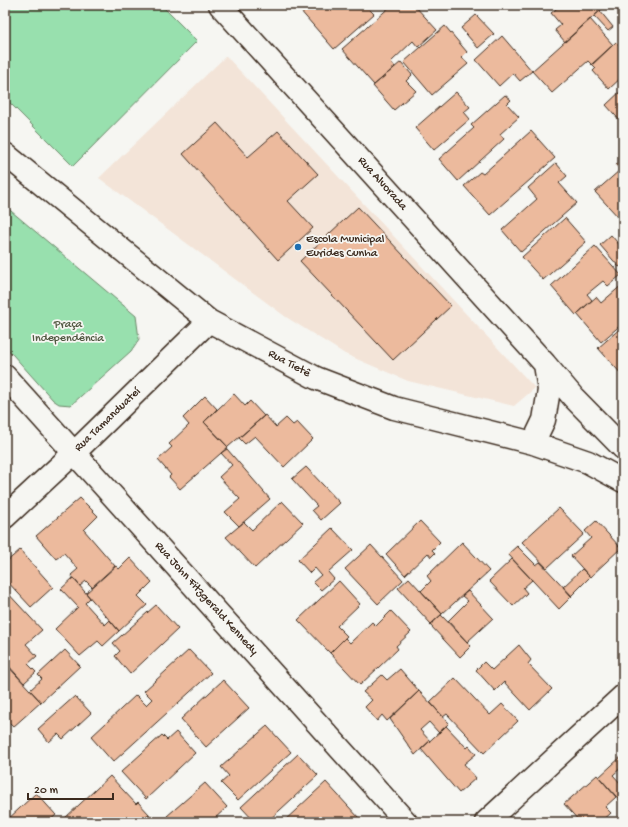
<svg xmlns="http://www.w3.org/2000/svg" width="628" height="827" font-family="'Gochi Hand',sans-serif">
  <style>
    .built { fill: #f3e4d8 }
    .green { fill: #98e0ae; stroke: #6a8566 }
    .building { fill: #ecba9d; stroke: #3b2a1e }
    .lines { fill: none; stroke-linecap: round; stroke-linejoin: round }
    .minor-casing { stroke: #3b2a1e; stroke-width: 25 }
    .minor { stroke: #f6f6f2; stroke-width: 22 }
    .poi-dot { fill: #1f6fb2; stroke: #f6f6f2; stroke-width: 1.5 }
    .labels { text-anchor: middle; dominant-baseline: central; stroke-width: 3.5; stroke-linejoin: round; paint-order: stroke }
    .street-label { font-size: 12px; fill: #3b2a1e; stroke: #f6f6f2 }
    .poi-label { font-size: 12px; fill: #3b2a1e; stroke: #f6f6f2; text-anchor: start }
    .park-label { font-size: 12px; fill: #525842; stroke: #f6f6f2 }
  </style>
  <rect width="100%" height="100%" fill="#f6f6f2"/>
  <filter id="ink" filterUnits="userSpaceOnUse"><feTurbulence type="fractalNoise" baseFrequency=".025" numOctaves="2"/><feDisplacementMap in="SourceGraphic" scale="8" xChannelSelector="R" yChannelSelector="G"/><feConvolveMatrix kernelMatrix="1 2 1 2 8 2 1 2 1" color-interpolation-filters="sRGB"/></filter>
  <g filter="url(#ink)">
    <path class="built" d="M226,56L535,388L514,406L408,381L345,354L286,317L99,178Z"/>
    <path class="green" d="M5,5H161L197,41L73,166L5,98Z
      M5,206L136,316L139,339L131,351L71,405L59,404L53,400L5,346Z"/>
    <path class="building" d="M303,5H373L369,9L374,14L334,49L299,9Z
      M392,5H414L437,30L418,47L413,41L391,62L395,67L374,85L342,49Z
      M561,5H598L602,9L565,42L555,30L561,25L551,13Z
      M600,11L613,27L608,31L594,16Z
      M476,15L494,34L478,48L461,28Z
      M590,19L613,45L592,65L588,61L552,93L532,71Z
      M445,26L467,52L462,57L468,64L432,95L404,62Z
      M502,36L532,71L520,81L513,73L499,86L476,60Z
      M616,42L622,48L623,47V76L609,89L593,71L596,68L592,64Z
      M401,62L412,75L406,81L416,91L394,110L373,86Z
      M623,89V124L606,105Z
      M456,92L470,107L464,112L470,119L434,150L415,128Z
      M505,95L511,100L507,104L519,117L500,134L504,139L458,181L439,159L474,128L471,125Z
      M217,123L248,157L278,131L318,174L288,201L313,228L278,260L183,154Z
      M531,131L555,158L490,215L464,186L480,172L483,174Z
      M623,159V173L616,165Z
      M556,163L567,176L559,183L577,203L521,252L502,230L537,199L528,188Z
      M620,170L623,173V218L621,220L595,192Z
      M358,207L451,306L393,360L300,261Z
      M565,218L586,242L543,280L522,257Z
      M611,235L623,249V264L619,267L600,245Z
      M595,246L621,275L608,286L603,281L587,294L592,300L576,315L551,286Z
      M623,284V323L601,342L577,314L596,297L601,303Z
      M623,326V376L598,348Z
      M234,394L245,406L250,401L264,416L228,447L204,422Z
      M205,396L217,409L204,422L228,447L180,489L169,477L171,475L158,460L172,447L169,444L189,425L183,418Z
      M265,415L276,427L286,418L293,425L297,422L313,439L284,467L255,436L245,444L239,438Z
      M227,449L270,499L239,526L225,512L240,499L219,477L232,465L221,453Z
      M306,467L340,503L321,520L312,510L317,506L292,479Z
      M80,498L98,516L84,530L115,566L92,587L86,581L80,586L71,575L78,569L64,553L56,559L36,536Z
      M282,501L303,523L255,568L226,537L244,522L252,530Z
      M559,508L584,534L547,568L522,542Z
      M420,521L440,542L432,550L435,553L431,557L428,553L405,575L386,554Z
      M596,521L621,548L590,577L571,556L591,538L585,531Z
      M332,528L353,550L328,572L334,579L321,590L313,582L321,575L315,568L310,573L298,560Z
      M462,542L489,571L442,614L421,591L431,581L427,576Z
      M371,545L403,580L378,604L345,569Z
      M517,546L536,565L540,562L572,596L559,609L508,554Z
      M20,550L53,587L31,607L5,579V563Z
      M130,558L152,582L138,596L147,605L119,631L86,593L116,566L119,569Z
      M512,559L532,580L523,588L527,593L513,606L489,581Z
      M582,569L590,577L571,596L563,587Z
      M73,578L90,598L85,603L105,625L110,620L119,631L103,646L98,641L80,656L55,629L78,607L61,589Z
      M409,578L442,614L431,624L398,588Z
      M339,581L360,604L337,626L347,636L330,653L298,620Z
      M5,590L42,630L26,644L37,656L28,664L36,672L24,683L7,664L10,661L5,656Z
      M468,591L493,618L467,642L448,621L468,601L462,596Z
      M156,605L178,629L130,674L115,656L120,651L113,643Z
      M391,611L411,632L396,646L398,649L360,685L330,653L345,638L350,643L372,622L376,626Z
      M441,615L471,646L460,657L430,625Z
      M519,645L531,660L528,664L552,689L530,710L504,682L495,691L476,670L484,662L492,670Z
      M65,650L80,666L41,702L30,690L42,679L38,675Z
      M189,650L211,673L113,762L91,737L136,695L146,705L152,699L144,691Z
      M5,663L41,702L13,727L5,719Z
      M400,669L419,691L387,721L382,715L377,721L365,707L372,700L363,692L382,675L387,680Z
      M455,678L490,715L502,704L518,721L484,753L447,714L443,717L430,702Z
      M223,680L249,708L206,747L181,719Z
      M419,691L449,723L439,733L429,722L420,730L430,741L415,755L390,719Z
      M75,696L91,713L63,739L58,734L49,742L38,729Z
      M267,726L291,752L238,800L221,783L229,776L221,767Z
      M446,726L467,748L469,746L476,754L464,764L476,778L459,793L421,749Z
      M176,732L195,753L146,799L121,772L162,735L167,740Z
      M298,754L318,775L267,822H255L241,807Z
      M623,755V766L613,775L623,786V804L599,777Z
      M597,775L616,797L605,807L611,813L601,822H580L564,804Z
      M110,776L136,804L138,802L149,814L140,822H69L65,818Z
      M326,782L359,818L355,822H283Z
      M205,783L227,807L211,822H172L167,816Z
      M36,793L56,815L48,822H5Z
      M149,814L156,822H140Z"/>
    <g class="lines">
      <g class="minor-casing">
        <path id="minor" d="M220,5L545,364L574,398L623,448
          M5,154L209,321L316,378L394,408L533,443L588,462L623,481
          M5,376L406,822
          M533,443L544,420L549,390L545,364
          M5,517L75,452L209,321
          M486,822L623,696"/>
      </g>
      <use href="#minor" class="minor"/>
    </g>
  </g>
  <circle class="poi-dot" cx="298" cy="247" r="4"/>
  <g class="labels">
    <g class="street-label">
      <text transform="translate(382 184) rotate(48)">Rua Alvorada</text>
      <text transform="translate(289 364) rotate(28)">Rua Tietê</text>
      <text transform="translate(108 420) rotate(-44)">Rua Tamanduateí</text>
      <text transform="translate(206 599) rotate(48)">Rua John Fitzgerald Kennedy</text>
    </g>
    <g class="poi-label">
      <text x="306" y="240">Escola Municipal<tspan x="306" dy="14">Eurides Cunha</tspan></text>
    </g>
    <g class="park-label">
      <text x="68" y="325">Praça<tspan x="68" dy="14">Independência</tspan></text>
    </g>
  </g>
  <rect width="628" height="827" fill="none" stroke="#f6f6f2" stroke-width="20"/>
  <rect x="10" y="10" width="608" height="807" fill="none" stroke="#3b2a1e" stroke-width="1.5" filter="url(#ink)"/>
  <path d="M28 793v6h85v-6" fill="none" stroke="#3b2a1e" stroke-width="2"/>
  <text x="34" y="793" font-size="12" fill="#3b2a1e" stroke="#f6f6f2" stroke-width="3" paint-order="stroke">20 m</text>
</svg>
